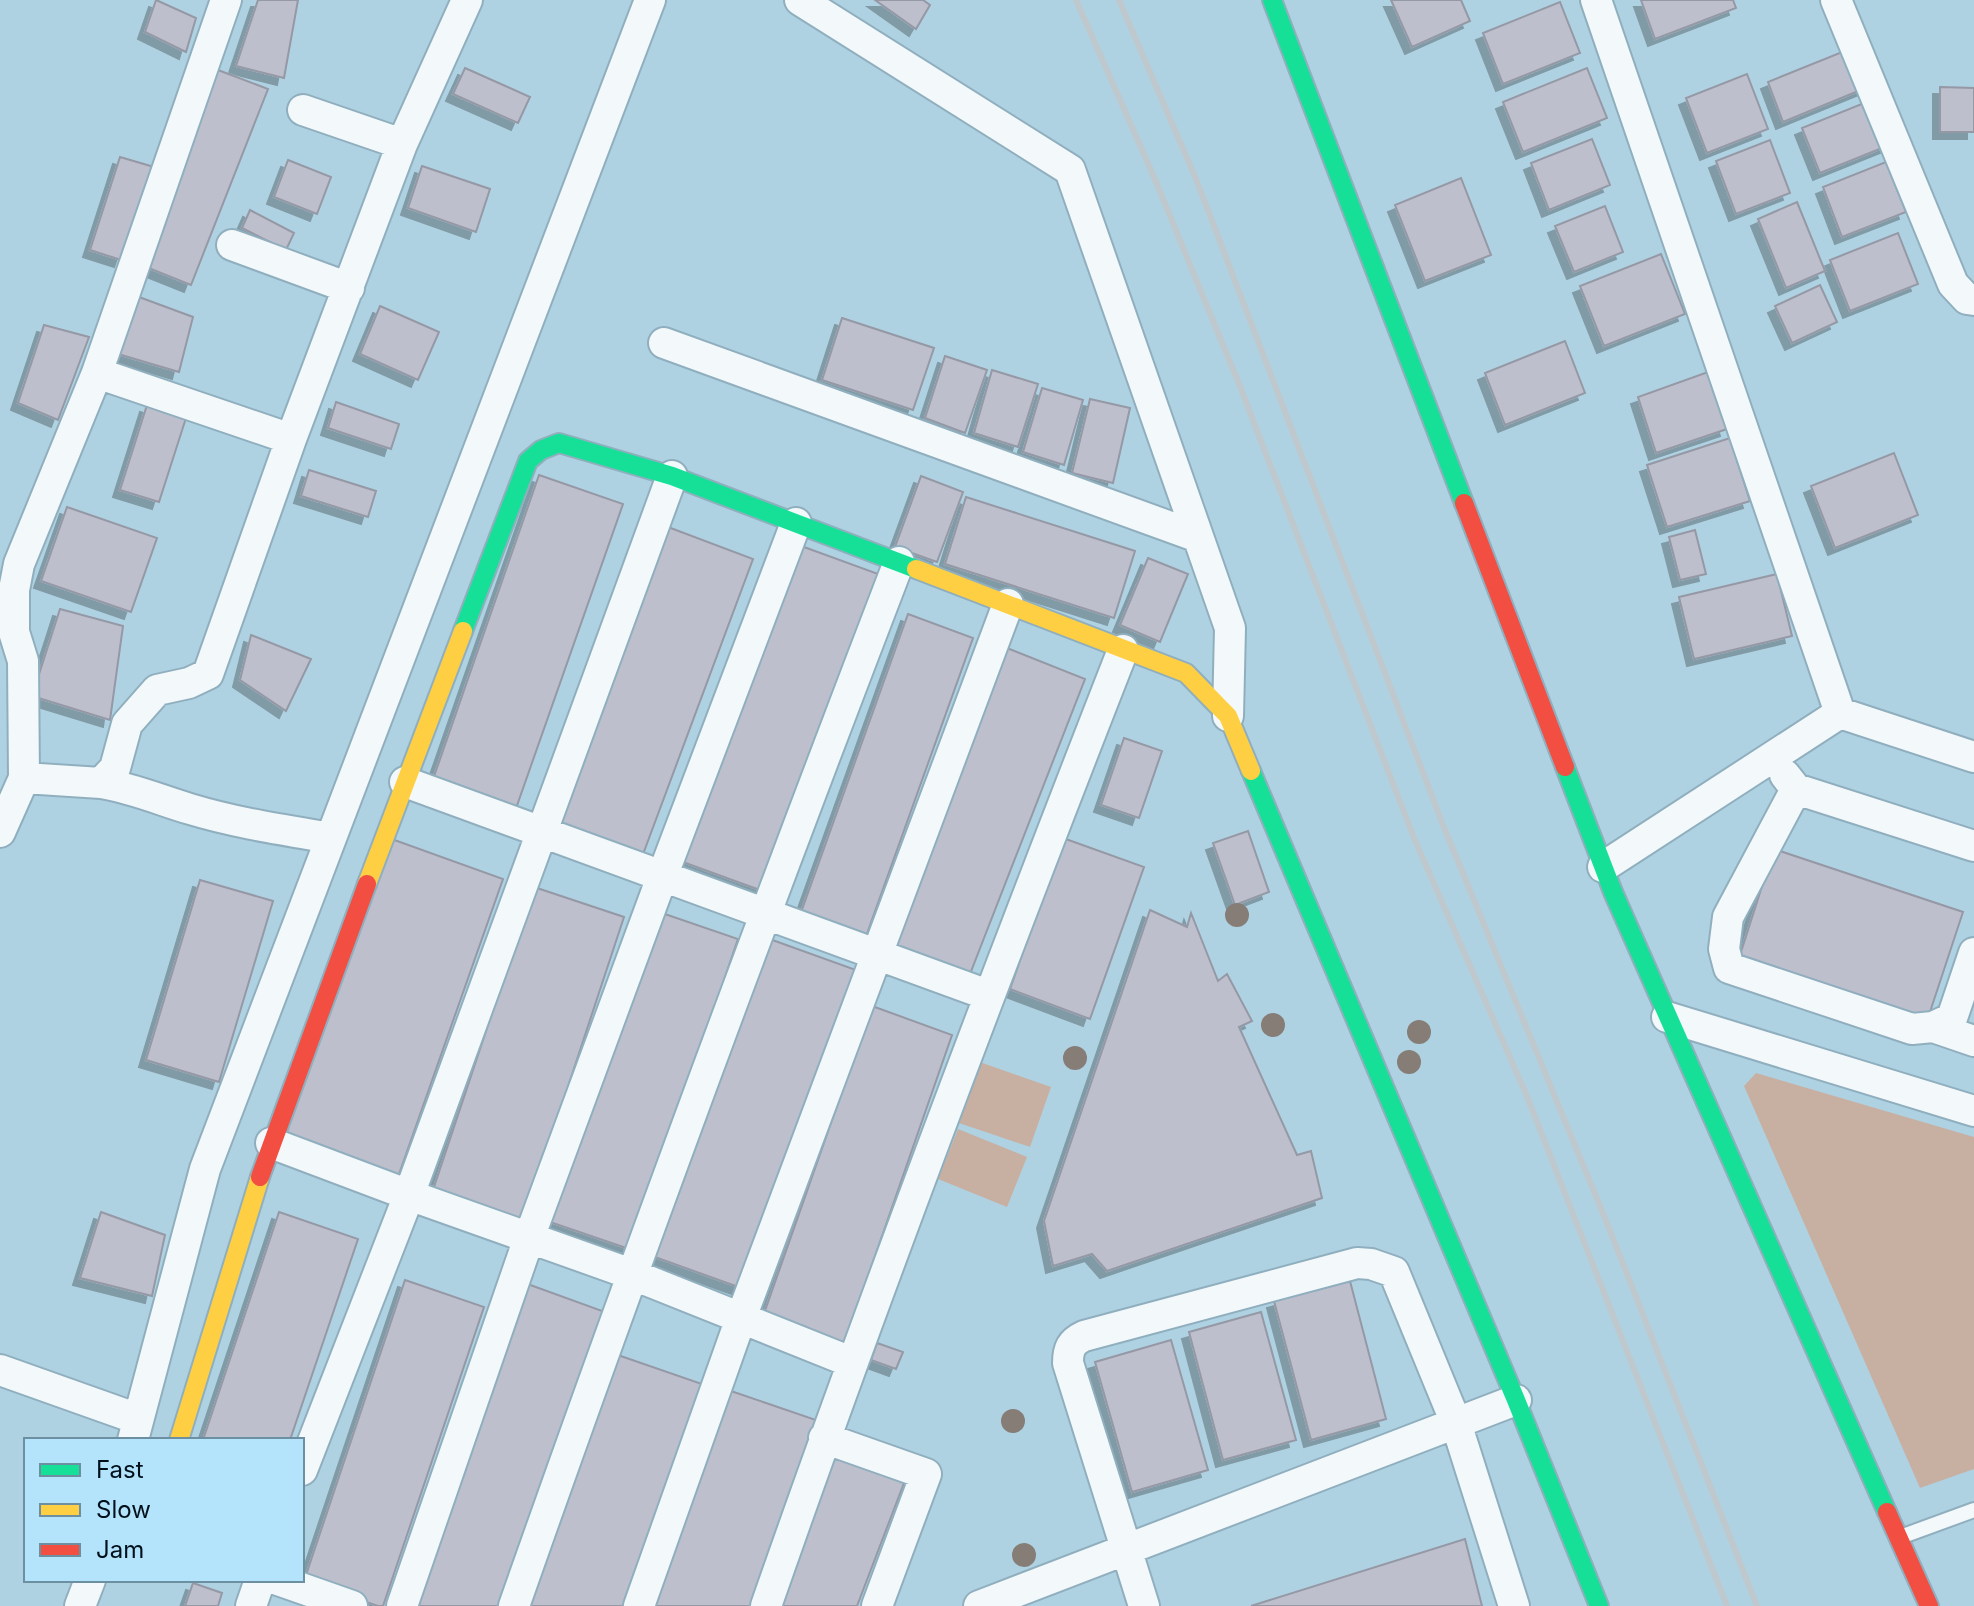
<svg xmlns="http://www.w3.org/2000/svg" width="1974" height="1606" font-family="Inter,sans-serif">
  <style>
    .green { fill: #c7b0a1 }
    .building { fill: #bebfcd; stroke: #9598a5; stroke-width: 2; filter: url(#shadow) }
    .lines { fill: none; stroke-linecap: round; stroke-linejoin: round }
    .lane-casing { stroke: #90afbe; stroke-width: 18 }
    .street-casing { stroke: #90afbe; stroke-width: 34 }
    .fast-casing { stroke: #90afbe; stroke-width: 22 }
    .slow-casing { stroke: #90afbe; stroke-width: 22 }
    .jam-casing { stroke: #90afbe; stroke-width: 22 }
    .lane { stroke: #f3f8fb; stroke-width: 14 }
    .street { stroke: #f3f8fb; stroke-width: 30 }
    .fast { stroke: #16e098; stroke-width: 18 }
    .slow { stroke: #ffcf43; stroke-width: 18 }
    .jam { stroke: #f24e42; stroke-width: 18 }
    .rail { stroke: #bec8cd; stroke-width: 6 }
    .tree { fill: #857d76 }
  </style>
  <defs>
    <filter id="shadow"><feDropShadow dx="-7" dy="7" stdDeviation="0" flood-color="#0004"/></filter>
  </defs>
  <rect width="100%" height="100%" fill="#afd2e3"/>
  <path class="green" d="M974,1060L1051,1087L1030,1147L953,1121Z
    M1756,1073L1974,1137V1469L1920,1488L1744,1086Z
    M958,1129L1027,1157L1007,1207L938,1179Z"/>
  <path class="building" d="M156,0L196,18L186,52L145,32Z
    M258,0H298L284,78L236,66Z
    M875,0H923L930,5L916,29Z
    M1391,0H1461L1470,21L1412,47Z
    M1641,0H1733L1736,8L1655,39Z
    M1560,2L1580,53L1503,84L1483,33Z
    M1852,48L1868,87L1783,122L1768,82Z
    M465,68L530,97L518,123L453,94Z
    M1587,68L1607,118L1523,152L1503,102Z
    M218,70L268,89L191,285L141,265Z
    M1747,74L1768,129L1707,153L1686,98Z
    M1940,87L1974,88V132H1940Z
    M1869,101L1887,146L1820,173L1802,128Z
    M1592,139L1610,185L1549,210L1531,163Z
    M1770,140L1790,193L1736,214L1716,161Z
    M120,157L154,167L121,260L90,250Z
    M288,160L331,177L317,214L274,197Z
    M1886,162L1906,212L1842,237L1823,187Z
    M422,166L490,189L476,232L408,208Z
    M1461,178L1491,255L1425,281L1395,205Z
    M1797,202L1825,271L1786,288L1758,219Z
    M1605,206L1623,252L1574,272L1555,226Z
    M250,210L294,233L286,250L242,228Z
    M1898,233L1918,284L1850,311L1830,260Z
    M1661,254L1685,314L1604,346L1580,286Z
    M1820,285L1837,322L1792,343L1775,306Z
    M139,297L193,317L179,372L118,354Z
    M380,306L439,332L418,380L360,354Z
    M842,318L934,348L913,410L822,380Z
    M44,325L89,337L58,420L18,403Z
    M1565,341L1585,393L1505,425L1485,373Z
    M945,356L987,370L965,433L925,418Z
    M992,370L1038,384L1018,447L974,433Z
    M1708,372L1727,429L1656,453L1638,397Z
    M1042,388L1083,400L1064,465L1023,452Z
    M1090,399L1130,408L1113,483L1072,473Z
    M336,402L399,424L391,449L328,428Z
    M147,405L186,418L159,502L120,490Z
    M1730,438L1750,501L1667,527L1647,465Z
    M1894,453L1918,515L1835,548L1811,486Z
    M309,470L376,491L368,517L301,496Z
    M539,475L623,504L514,814L431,785Z
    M921,476L963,492L937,562L895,547Z
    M966,497L1135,551L1114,618L945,564Z
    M67,507L157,538L131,612L41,581Z
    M660,524L753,559L639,865L546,830Z
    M1695,530L1706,574L1680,580L1669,537Z
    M793,543L881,575L768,893L680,861Z
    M1148,558L1188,574L1160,642L1120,625Z
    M1777,574L1792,636L1694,659L1679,597Z
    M60,609L123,626L110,720L32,696Z
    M908,614L973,638L864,942L799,918Z
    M251,635L311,659L286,711L240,680Z
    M1007,648L1085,679L970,974L892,943Z
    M1124,738L1162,751L1139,818L1101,805Z
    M1248,831L1269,892L1235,905L1213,843Z
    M386,837L503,879L398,1177L280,1135Z
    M1063,838L1144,867L1090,1019L1010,989Z
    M1774,849L1963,912L1928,1018L1740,955Z
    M200,880L273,901L219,1082L146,1060Z
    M534,887L624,917L523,1223L432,1193Z
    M1150,910L1187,927L1191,913L1218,981L1227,974L1252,1021L1239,1027L1297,1155L1311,1151L1322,1198L1107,1271L1092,1254L1053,1266L1044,1221Z
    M656,911L738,939L632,1250L550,1222Z
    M764,937L856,970L744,1289L652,1256Z
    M872,1006L952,1035L841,1354L760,1325Z
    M101,1212L165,1235L152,1296L80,1278Z
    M279,1212L358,1239L290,1440H203Z
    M405,1280L484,1307L383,1606H378L304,1581Z
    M1350,1281L1386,1419L1311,1440L1274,1301Z
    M522,1282L605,1312L501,1606H421L409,1602Z
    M1261,1312L1296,1440L1223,1460L1189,1332Z
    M1171,1340L1208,1470L1132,1492L1095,1362Z
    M877,1343L903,1352L896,1369L871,1360Z
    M612,1353L702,1384L624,1606H524Z
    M725,1389L816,1420L753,1606H652Z
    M830,1452L904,1483L857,1606H775Z
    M1465,1539L1482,1606H1251Z
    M193,1583L222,1593L218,1606H185Z"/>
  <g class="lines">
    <g class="lane-casing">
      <path id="lane" d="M1903,1536L1974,1510"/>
    </g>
    <g class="street-casing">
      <path id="street" d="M226,0L97,373L19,564L14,590V632L23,661L24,778L101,783L115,768L127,724L157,690L189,683L208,674L291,439L402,144L467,0
        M800,0L1070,170L1230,628L1228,716
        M1596,0L1840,713L1974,757
        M1836,0L1953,284L1967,299L1974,300
        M303,110L402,144
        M232,245L349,288
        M664,343L1198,537
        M97,373L291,439
        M1785,775L1796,789L1974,846
        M405,782L988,995
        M101,783C132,788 160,800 190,809C236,823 284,830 331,838
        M1796,789L1728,917L1724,949L1729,968L1912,1029L1933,1027L1952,1018L1974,953
        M0,832L24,778
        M1603,867L1840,713
        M1667,1017L1974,1111
        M1933,1027L1974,1041
        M271,1143L409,1195L631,1274L851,1362
        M0,1370L138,1419
        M824,1438L926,1474L877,1606
        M133,1440L205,1169L650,0
        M302,1470L409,1195L672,476
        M278,1580L352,1606
        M80,1606L90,1580
        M251,1606L260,1580
        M402,1606L529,1238L662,877L796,523
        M514,1606C637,1256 766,908 899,562
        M639,1606L741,1318L1008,604
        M766,1606C878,1285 999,967 1123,650
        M979,1606L1516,1400
        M1144,1606L1068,1363C1068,1349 1071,1342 1084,1336L1357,1263L1371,1264L1394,1272L1456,1423L1514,1606"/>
    </g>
    <g class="fast-casing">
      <path id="fast" d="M1272,0L1464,503
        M463,631L528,461L541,450L559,443L672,476L916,569
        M1565,767L1613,892L1887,1512
        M1251,771L1516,1400L1599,1606"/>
    </g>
    <g class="slow-casing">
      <path id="slow" d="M916,569L1186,673L1228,716L1251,771
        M367,884L463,631
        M179,1440L260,1177"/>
    </g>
    <g class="jam-casing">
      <path id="jam" d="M1464,503L1565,767
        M260,1177L367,884
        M1887,1512L1929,1606"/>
    </g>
    <use href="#lane" class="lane"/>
    <use href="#street" class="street"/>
    <use href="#fast" class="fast"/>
    <use href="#slow" class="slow"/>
    <use href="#jam" class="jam"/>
    <path class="rail" d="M1076,0L1154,177L1239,384L1414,838L1526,1094L1727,1606
      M1119,0L1196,179L1443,825L1609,1228L1757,1606"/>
  </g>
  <g class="tree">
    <circle cx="1237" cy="915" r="12"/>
    <circle cx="1273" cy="1025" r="12"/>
    <circle cx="1419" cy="1032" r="12"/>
    <circle cx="1075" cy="1058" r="12"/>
    <circle cx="1409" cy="1062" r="12"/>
    <circle cx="1013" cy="1421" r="12"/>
    <circle cx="1024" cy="1555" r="12"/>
  </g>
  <rect x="24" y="1438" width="280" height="144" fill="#b4e3fc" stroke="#6c8fa2" stroke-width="2"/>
  <rect x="40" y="1464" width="40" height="12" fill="#16e098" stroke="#6c8fa2" stroke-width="2"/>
  <text x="96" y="1478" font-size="24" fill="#00101b">Fast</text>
  <rect x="40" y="1504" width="40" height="12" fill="#ffcf43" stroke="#6c8fa2" stroke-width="2"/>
  <text x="96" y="1518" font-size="24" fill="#00101b">Slow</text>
  <rect x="40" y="1544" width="40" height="12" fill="#f24e42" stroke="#6c8fa2" stroke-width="2"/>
  <text x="96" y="1558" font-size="24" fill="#00101b">Jam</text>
</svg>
